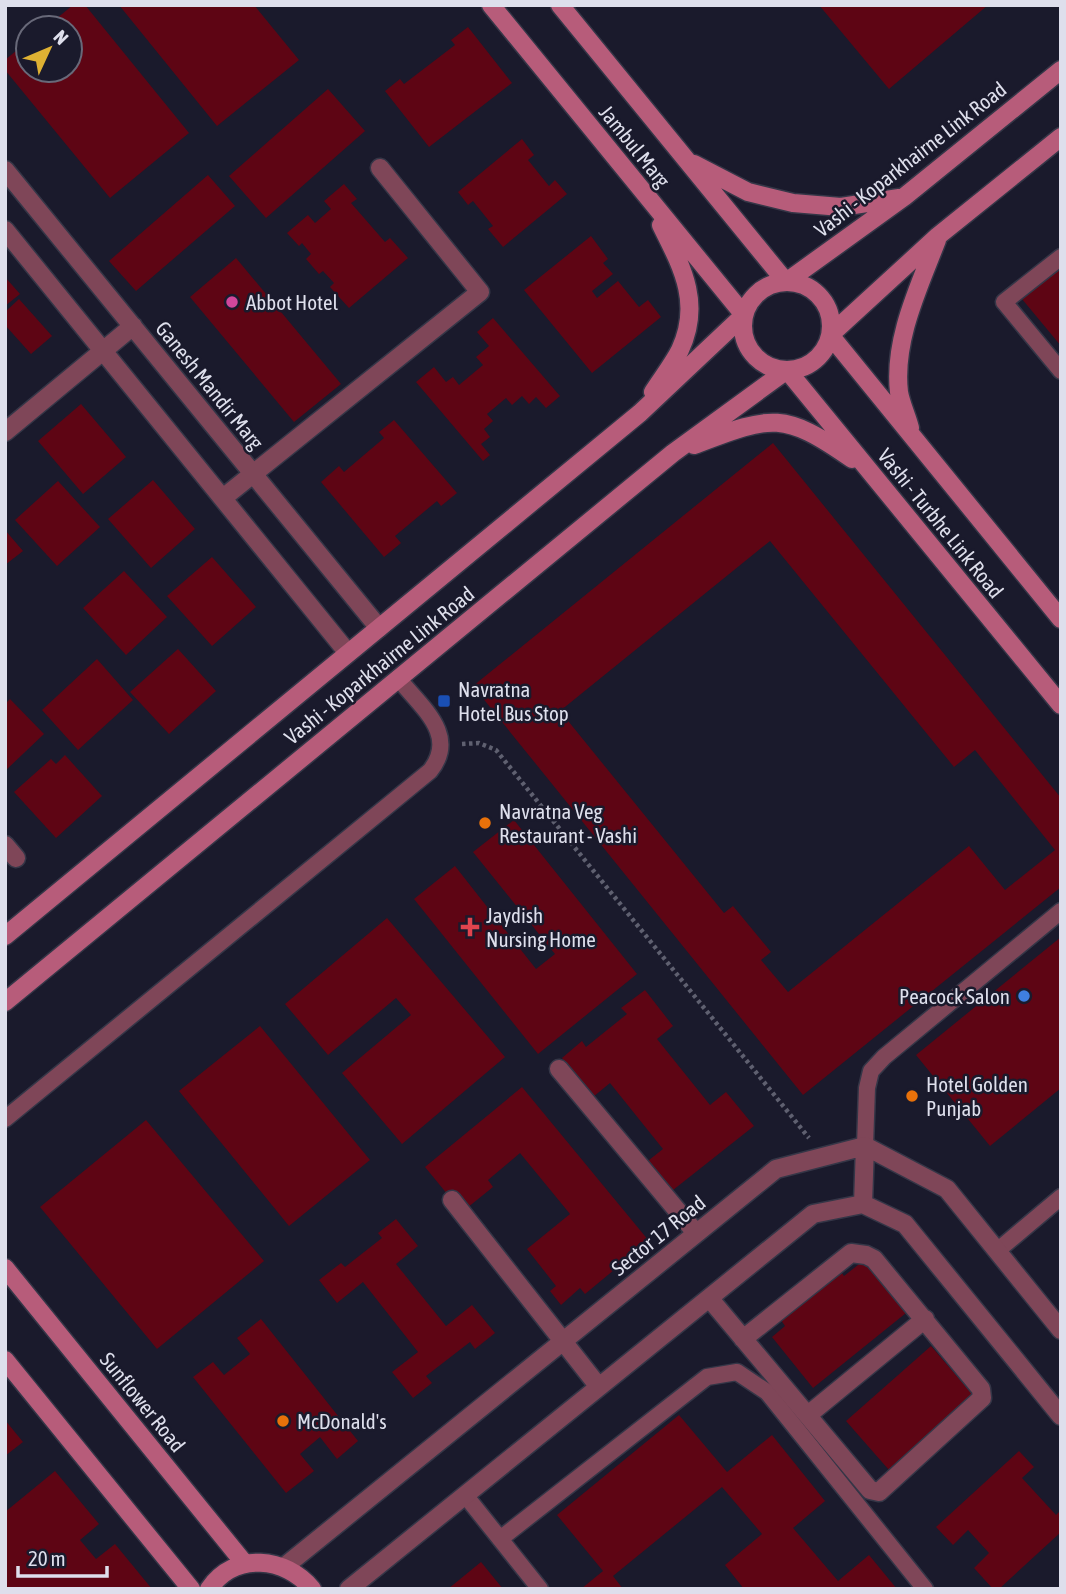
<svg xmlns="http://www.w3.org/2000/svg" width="1066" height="1594" font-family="'Asap Condensed',sans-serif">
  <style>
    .building { fill: #5e0514; fill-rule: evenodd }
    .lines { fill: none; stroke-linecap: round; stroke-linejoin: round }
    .lane-casing { stroke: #353647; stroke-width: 19 }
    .street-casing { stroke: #353647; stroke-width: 21 }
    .secondary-casing { stroke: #353647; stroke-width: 21 }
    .path { stroke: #5f6070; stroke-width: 4.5; stroke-dasharray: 3.5 3.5; stroke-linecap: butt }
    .lane { stroke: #7f4658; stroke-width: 16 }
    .street { stroke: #7f4658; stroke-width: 18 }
    .secondary { stroke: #b75c7a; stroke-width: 18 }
    .hotel-dot { fill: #d1479c; stroke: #1a1a2c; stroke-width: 2.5 }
    .transit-dot { fill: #1a4fb4; stroke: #1a1a2c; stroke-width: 2.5 }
    .food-dot { fill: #e8710a; stroke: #1a1a2c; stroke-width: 2.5 }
    .health-dot { fill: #e0444e; stroke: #1a1a2c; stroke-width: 2.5 }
    .shop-dot { fill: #3f7fe0; stroke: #1a1a2c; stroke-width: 2.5 }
    .labels { text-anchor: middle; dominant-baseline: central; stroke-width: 5; stroke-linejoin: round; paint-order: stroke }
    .street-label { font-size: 21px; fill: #dedfec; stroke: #1a1a2c }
    .poi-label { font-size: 21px; fill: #dedfec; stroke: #1a1a2c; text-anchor: start }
  </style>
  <rect width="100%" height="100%" fill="#1a1a2c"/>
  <path class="building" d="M73,5H85L189,133L110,198L5,70V60L28,41V70H70V28H45Z
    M119,5H254L299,60L217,126Z
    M819,5H988L889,89Z
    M468,27L512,83L429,147L385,91L400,79L404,84L455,45L451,40Z
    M328,89L365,131L266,218L229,176Z
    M522,139L534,155L528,160L549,186L555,180L567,194L503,247L488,229L493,226L473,201L468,205L458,192Z
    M208,175L235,206L136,291L109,261Z
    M344,184L357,199L351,203L385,242L390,238L408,258L349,308L330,287L334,283L323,271L319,274L306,259L311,254L302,243L299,246L287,233L308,215L315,223L331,209L324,201Z
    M591,236L608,259L603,263L613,274L592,291L597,298L618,281L639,307L648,300L661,317L592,373L524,290Z
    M236,258L341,384L294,422L190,297Z
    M1061,267V346L1022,299Z
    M5,277L20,294L5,306Z
    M19,299L52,336L31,354L5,325V312Z
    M493,318L560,396L546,408L536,397L529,404L522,396L512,405L506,398L487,414L493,421L484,429L490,437L481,444L490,455L483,461L416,382L434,367L446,382L453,377L459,385L483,365L476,357L489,346L477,332Z
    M81,404L126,457L83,494L38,441Z
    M394,420L457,493L441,506L437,501L395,536L401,543L384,557L321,482L339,466L344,472L384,438L379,432Z
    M773,443L1061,798V887L803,1095L473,686ZM770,541L954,767L975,750L1055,850L1005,890L969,846L788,992L761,960L771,952L733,906L724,913L560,711Z
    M153,480L195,529L151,568L108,519Z
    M58,481L100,527L57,566L15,520Z
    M5,530L23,551L5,565Z
    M212,557L256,607L212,646L167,596Z
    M124,571L167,617L126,655L83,608Z
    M178,649L216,691L169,734L130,692Z
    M97,659L133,700L78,750L42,710Z
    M10,699L44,734L5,771V704Z
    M65,755L102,796L56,838L14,792L51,759L56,764Z
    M514,820L637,974L538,1054L414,899L455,866L536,969L555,954L473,852Z
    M387,918L505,1057L402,1144L342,1073L411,1015L396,998L328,1055L285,1004Z
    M1061,937V1088L990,1146L916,1055Z
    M645,990L673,1026L657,1039L710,1105L726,1092L754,1126L668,1194L644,1164L663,1149L610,1083L593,1097L562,1058L582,1041L586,1047L627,1014L621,1008Z
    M260,1026L370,1160L289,1226L179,1091Z
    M522,1087L649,1241L585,1294L580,1288L561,1305L550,1291L556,1286L527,1249L570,1214L520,1153L488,1180L493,1187L462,1212L425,1167Z
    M146,1120L264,1261L157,1349L40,1207Z
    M396,1219L418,1246L396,1264L446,1326L472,1305L495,1333L475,1349L470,1342L426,1376L432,1383L413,1398L392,1372L418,1352L363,1282L337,1303L319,1280L341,1263L345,1267L382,1238L378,1233Z
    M863,1261L906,1313L813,1388L772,1337L785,1326L779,1317L839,1269L844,1276Z
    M261,1319L358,1441L337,1459L320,1437L300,1454L314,1471L286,1493L193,1377L213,1362L224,1375L250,1354L237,1338Z
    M931,1346L974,1396L889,1470L846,1421Z
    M679,1415L727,1472L772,1435L825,1501L793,1528L838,1581L869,1555L897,1589H744L725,1565L762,1534L722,1487L613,1576L623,1589H581L603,1571L557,1515Z
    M5,1420L23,1442L5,1456Z
    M1019,1451L1034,1467L1022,1478L1056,1515L1061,1510V1532L999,1589H993L974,1568L989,1553L968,1530L953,1545L936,1527Z
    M55,1471L99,1524L80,1540L96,1559L115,1544L152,1589H5V1512Z
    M481,1562L503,1589H448Z"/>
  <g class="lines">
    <g class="lane-casing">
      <path id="lane" d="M1061,257L1004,302L1061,371
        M5,1119L430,771C459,735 421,707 398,678
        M865,1146L867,1088L871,1071L884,1057L1061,911
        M997,1251L1061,1197
        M465,1495L540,1589
        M500,1539L707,1377L737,1372L767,1392L925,1589"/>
    </g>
    <g class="street-casing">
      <path id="street" d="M5,170L379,628
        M5,230L348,653
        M5,432L133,326
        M223,498L480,292L380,168
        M5,845L16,858
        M559,1069L696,1233
        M452,1200L599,1387
        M863,1204L865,1146
        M710,1299L870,1490L879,1492L982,1398L981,1389L874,1259L866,1255L851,1253L743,1339
        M808,1415L925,1319
        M284,1567L776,1169L865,1146L947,1189L1061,1330
        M349,1589L813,1214L863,1204L905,1224L1061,1416"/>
    </g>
    <g class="secondary-casing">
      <path id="secondary" d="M491,5L744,315
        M560,5L786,282
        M694,164L748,192L793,203L841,207L899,198
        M786,282L904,197L1061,70
        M743 326a44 44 0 1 1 88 0a44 44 0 1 1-88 0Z
        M830,335L1061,619
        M830,335L938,236L1061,137
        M787,370L1061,705
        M653,392C662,378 673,364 680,350C702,303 682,267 661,225
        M910,428C907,416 901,404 899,392C893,340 919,287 937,240
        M694,445C771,416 782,410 852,459
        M5,936L640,413L744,315
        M5,1002L673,453L787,370
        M5,1268L245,1564
        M5,1360L191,1589
        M209,1589C235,1551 286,1557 312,1589"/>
    </g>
    <path class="path" d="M462,744L479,743L496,750L809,1138"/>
    <use href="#lane" class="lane"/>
    <use href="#street" class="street"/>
    <use href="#secondary" class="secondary"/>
  </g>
  <circle class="hotel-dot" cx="232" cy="302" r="7"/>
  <rect class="transit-dot" x="437" y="694" width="14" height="14" rx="3.5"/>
  <g class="food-dot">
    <circle cx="485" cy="823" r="7"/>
    <circle cx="912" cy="1096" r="7"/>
    <circle cx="283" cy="1421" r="7"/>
  </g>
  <path class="health-dot" d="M466.5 916.5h7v7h7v7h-7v7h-7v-7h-7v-7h7z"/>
  <circle class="shop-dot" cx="1024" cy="996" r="7"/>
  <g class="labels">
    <g class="street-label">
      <text transform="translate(635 146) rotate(51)">Jambul Marg</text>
      <text transform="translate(910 159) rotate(-38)">Vashi - Koparkhairne Link Road</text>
      <text transform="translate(210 385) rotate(51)">Ganesh Mandir Marg</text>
      <text transform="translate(941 523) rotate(51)">Vashi - Turbhe Link Road</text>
      <text transform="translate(379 665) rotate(-39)">Vashi - Koparkhairne Link Road</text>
      <text transform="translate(658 1235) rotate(-39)">Sector 17 Road</text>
      <text transform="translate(143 1402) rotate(51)">Sunflower Road</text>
    </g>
    <g class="poi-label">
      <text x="246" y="302">Abbot Hotel</text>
      <text x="458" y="689">Navratna<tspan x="458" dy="24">Hotel Bus Stop</tspan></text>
      <text x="499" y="811">Navratna Veg<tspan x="499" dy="24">Restaurant - Vashi</tspan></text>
      <text x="486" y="915">Jaydish<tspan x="486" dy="24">Nursing Home</tspan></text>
      <text x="1010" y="996" text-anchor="end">Peacock Salon</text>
      <text x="926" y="1084">Hotel Golden<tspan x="926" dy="24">Punjab</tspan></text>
      <text x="297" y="1421">McDonald's</text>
    </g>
  </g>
  <rect width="1066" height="1594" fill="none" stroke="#dedfec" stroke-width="14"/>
  <g transform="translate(49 49) rotate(46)"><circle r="33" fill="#1a1a2c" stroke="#686979" stroke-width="2"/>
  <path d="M0-5L12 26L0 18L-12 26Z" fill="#deb133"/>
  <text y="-10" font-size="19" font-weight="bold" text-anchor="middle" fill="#dedfec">N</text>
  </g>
  <path d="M18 1566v10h89v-10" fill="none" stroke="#dedfec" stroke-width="3.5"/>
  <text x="28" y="1566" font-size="21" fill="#dedfec" stroke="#1a1a2c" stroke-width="5" paint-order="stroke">20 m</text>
</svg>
